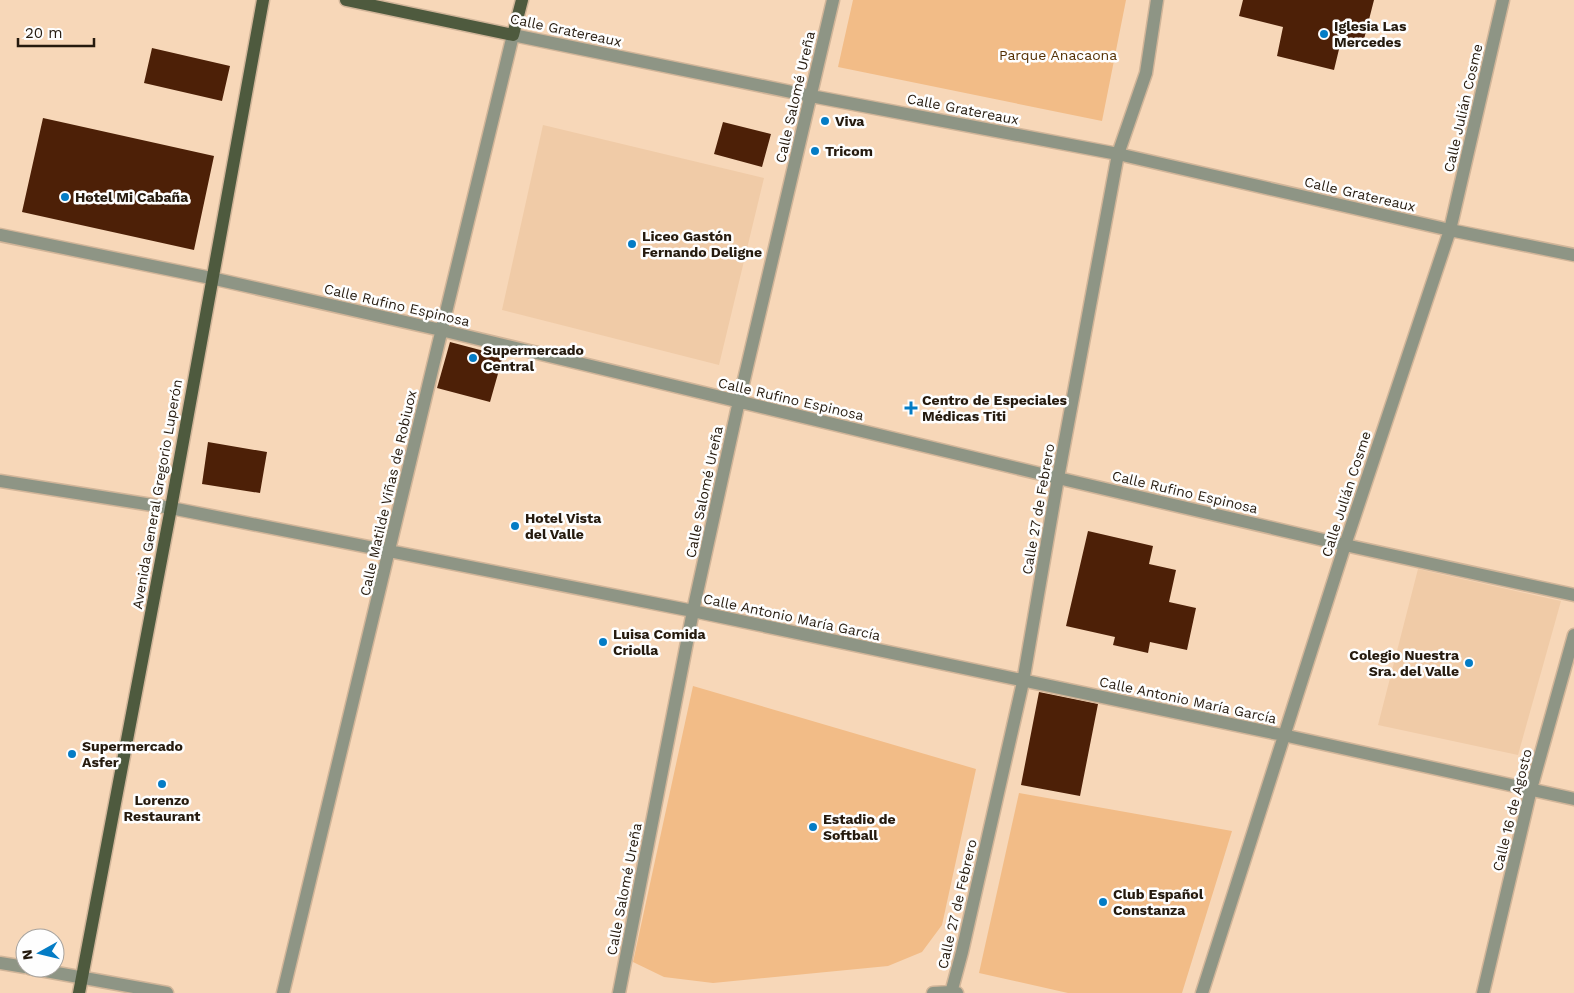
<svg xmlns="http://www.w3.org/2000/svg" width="1574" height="993" font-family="'Work Sans',sans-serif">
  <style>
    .built { fill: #f0cba7 }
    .green { fill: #f2bc87 }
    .building { fill: #4d2007 }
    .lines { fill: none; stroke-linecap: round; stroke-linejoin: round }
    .minor-casing { stroke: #d1b599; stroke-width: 15 }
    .major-casing { stroke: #d1b599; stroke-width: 15 }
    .minor { stroke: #8e9585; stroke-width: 12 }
    .major { stroke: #4e5a3e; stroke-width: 12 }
    .poi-dot { fill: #047cc5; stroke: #fefefe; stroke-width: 2 }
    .labels { text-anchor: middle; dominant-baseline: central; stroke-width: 5; stroke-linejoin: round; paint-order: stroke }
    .poi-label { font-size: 14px; font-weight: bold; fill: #251a0e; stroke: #fefefe; text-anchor: start }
    .street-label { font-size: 14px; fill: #251a0e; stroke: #fefefe }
    .park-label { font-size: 14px; fill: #543003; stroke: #fefefe }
  </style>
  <rect width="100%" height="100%" fill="#f7d7b8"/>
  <path class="built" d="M543,125L764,178L719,365L502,310Z
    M1418,569L1561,601L1518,755L1378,725Z"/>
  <path class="green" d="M853,0H1126L1102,121L838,67Z
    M693,686L976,769L942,925L922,952L888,966L713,983L664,977L633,962Z
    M1019,793L1232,831L1182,993H1068L979,973Z"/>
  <path class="building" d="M1243,0H1374L1362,47L1341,41L1334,70L1277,56L1283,27L1239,16Z
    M152,48L230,66L222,101L144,83Z
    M43,118L214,156L194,250L22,212Z
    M723,122L771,134L762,167L714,154Z
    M450,342L503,356L490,402L437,388Z
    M208,442L267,452L260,493L202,484Z
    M1088,531L1153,546L1149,564L1176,570L1169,602L1196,608L1187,650L1150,642L1148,653L1113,645L1115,637L1066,626Z
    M1039,692L1098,704L1080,796L1021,785Z"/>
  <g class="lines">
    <g class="minor-casing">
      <path id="minor" d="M0,235L211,278L441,330L1058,478L1345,545L1574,595
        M0,481L171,508L693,611L1283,735L1574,799
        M0,963L25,967
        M29,968L167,993
        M283,993C360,674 435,354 513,35L811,96L1118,154L1450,230L1574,255
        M619,993L693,611L739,401L833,0
        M933,993L951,992L957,993
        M951,993L962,952L1023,682L1058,478L1118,154L1146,73L1157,0
        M1202,993L1345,545L1450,230L1503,0
        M1483,993L1531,789L1574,635"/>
    </g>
    <g class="major-casing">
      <path id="major" d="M346,0L513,35L522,0
        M79,993L171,508L263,0"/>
    </g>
    <use href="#minor" class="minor"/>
    <use href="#major" class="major"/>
  </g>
  <g class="poi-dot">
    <circle cx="1324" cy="34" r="5"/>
    <circle cx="825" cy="121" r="5"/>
    <circle cx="815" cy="151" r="5"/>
    <circle cx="65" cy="197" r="5"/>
    <circle cx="632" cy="244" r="5"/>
    <circle cx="473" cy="358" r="5"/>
    <path d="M908.5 400.5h5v5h5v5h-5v5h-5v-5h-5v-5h5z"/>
    <circle cx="515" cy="526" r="5"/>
    <circle cx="603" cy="642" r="5"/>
    <circle cx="1469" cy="663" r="5"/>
    <circle cx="72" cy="754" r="5"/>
    <circle cx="162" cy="784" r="5"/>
    <circle cx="813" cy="827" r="5"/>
    <circle cx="1103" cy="902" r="5"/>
  </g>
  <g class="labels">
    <g class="poi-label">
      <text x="1334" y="26">Iglesia Las<tspan x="1334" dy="16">Mercedes</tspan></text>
      <text x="835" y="121">Viva</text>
      <text x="825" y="151">Tricom</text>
      <text x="75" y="197">Hotel Mi Cabaña</text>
      <text x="642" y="236">Liceo Gastón<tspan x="642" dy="16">Fernando Deligne</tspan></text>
      <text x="483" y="350">Supermercado<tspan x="483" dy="16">Central</tspan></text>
      <text x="922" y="400">Centro de Especiales<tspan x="922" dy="16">Médicas Titi</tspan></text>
      <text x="525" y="518">Hotel Vista<tspan x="525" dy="16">del Valle</tspan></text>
      <text x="613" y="634">Luisa Comida<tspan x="613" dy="16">Criolla</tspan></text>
      <text x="1459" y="655" text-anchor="end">Colegio Nuestra<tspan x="1459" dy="16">Sra. del Valle</tspan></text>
      <text x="82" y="746">Supermercado<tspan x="82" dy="16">Asfer</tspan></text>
      <text x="162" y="800" text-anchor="middle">Lorenzo<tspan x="162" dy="16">Restaurant</tspan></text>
      <text x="823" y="819">Estadio de<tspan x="823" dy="16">Softball</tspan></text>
      <text x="1113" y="894">Club Español<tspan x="1113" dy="16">Constanza</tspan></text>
    </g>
    <g class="street-label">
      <text transform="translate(566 30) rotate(12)">Calle Gratereaux</text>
      <text transform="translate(795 97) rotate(-77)">Calle Salomé Ureña</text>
      <text transform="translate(1463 108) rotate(-77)">Calle Julián Cosme</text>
      <text transform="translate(963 109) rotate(11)">Calle Gratereaux</text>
      <text transform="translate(1360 194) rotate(13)">Calle Gratereaux</text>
      <text transform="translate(397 305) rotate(13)">Calle Rufino Espinosa</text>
      <text transform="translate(791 399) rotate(13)">Calle Rufino Espinosa</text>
      <text transform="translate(704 492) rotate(-78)">Calle Salomé Ureña</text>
      <text transform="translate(1185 492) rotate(13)">Calle Rufino Espinosa</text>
      <text transform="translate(388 493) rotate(-77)">Calle Matilde Viñas de Robiuox</text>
      <text transform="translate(157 494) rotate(-80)">Avenida General Gregorio Luperón</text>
      <text transform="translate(1346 494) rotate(-72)">Calle Julián Cosme</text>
      <text transform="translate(1038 509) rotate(-80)">Calle 27 de Febrero</text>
      <text transform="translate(792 617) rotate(12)">Calle Antonio María García</text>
      <text transform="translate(1188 700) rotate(12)">Calle Antonio María García</text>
      <text transform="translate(1512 810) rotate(-76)">Calle 16 de Agosto</text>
      <text transform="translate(624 889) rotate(-79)">Calle Salomé Ureña</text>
      <text transform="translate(957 904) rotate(-77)">Calle 27 de Febrero</text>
    </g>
    <g class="park-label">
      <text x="1058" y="55">Parque Anacaona</text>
    </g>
  </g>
  <g transform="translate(40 953) rotate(262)"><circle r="24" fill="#fefefe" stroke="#a7a39e"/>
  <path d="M0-4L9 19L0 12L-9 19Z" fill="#047cc5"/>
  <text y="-8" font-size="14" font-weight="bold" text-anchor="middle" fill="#251a0e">N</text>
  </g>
  <path d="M18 38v8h76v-8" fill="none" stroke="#251a0e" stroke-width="2.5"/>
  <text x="25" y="38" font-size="15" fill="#251a0e" stroke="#fefefe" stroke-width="4" paint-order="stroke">20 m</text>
</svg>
